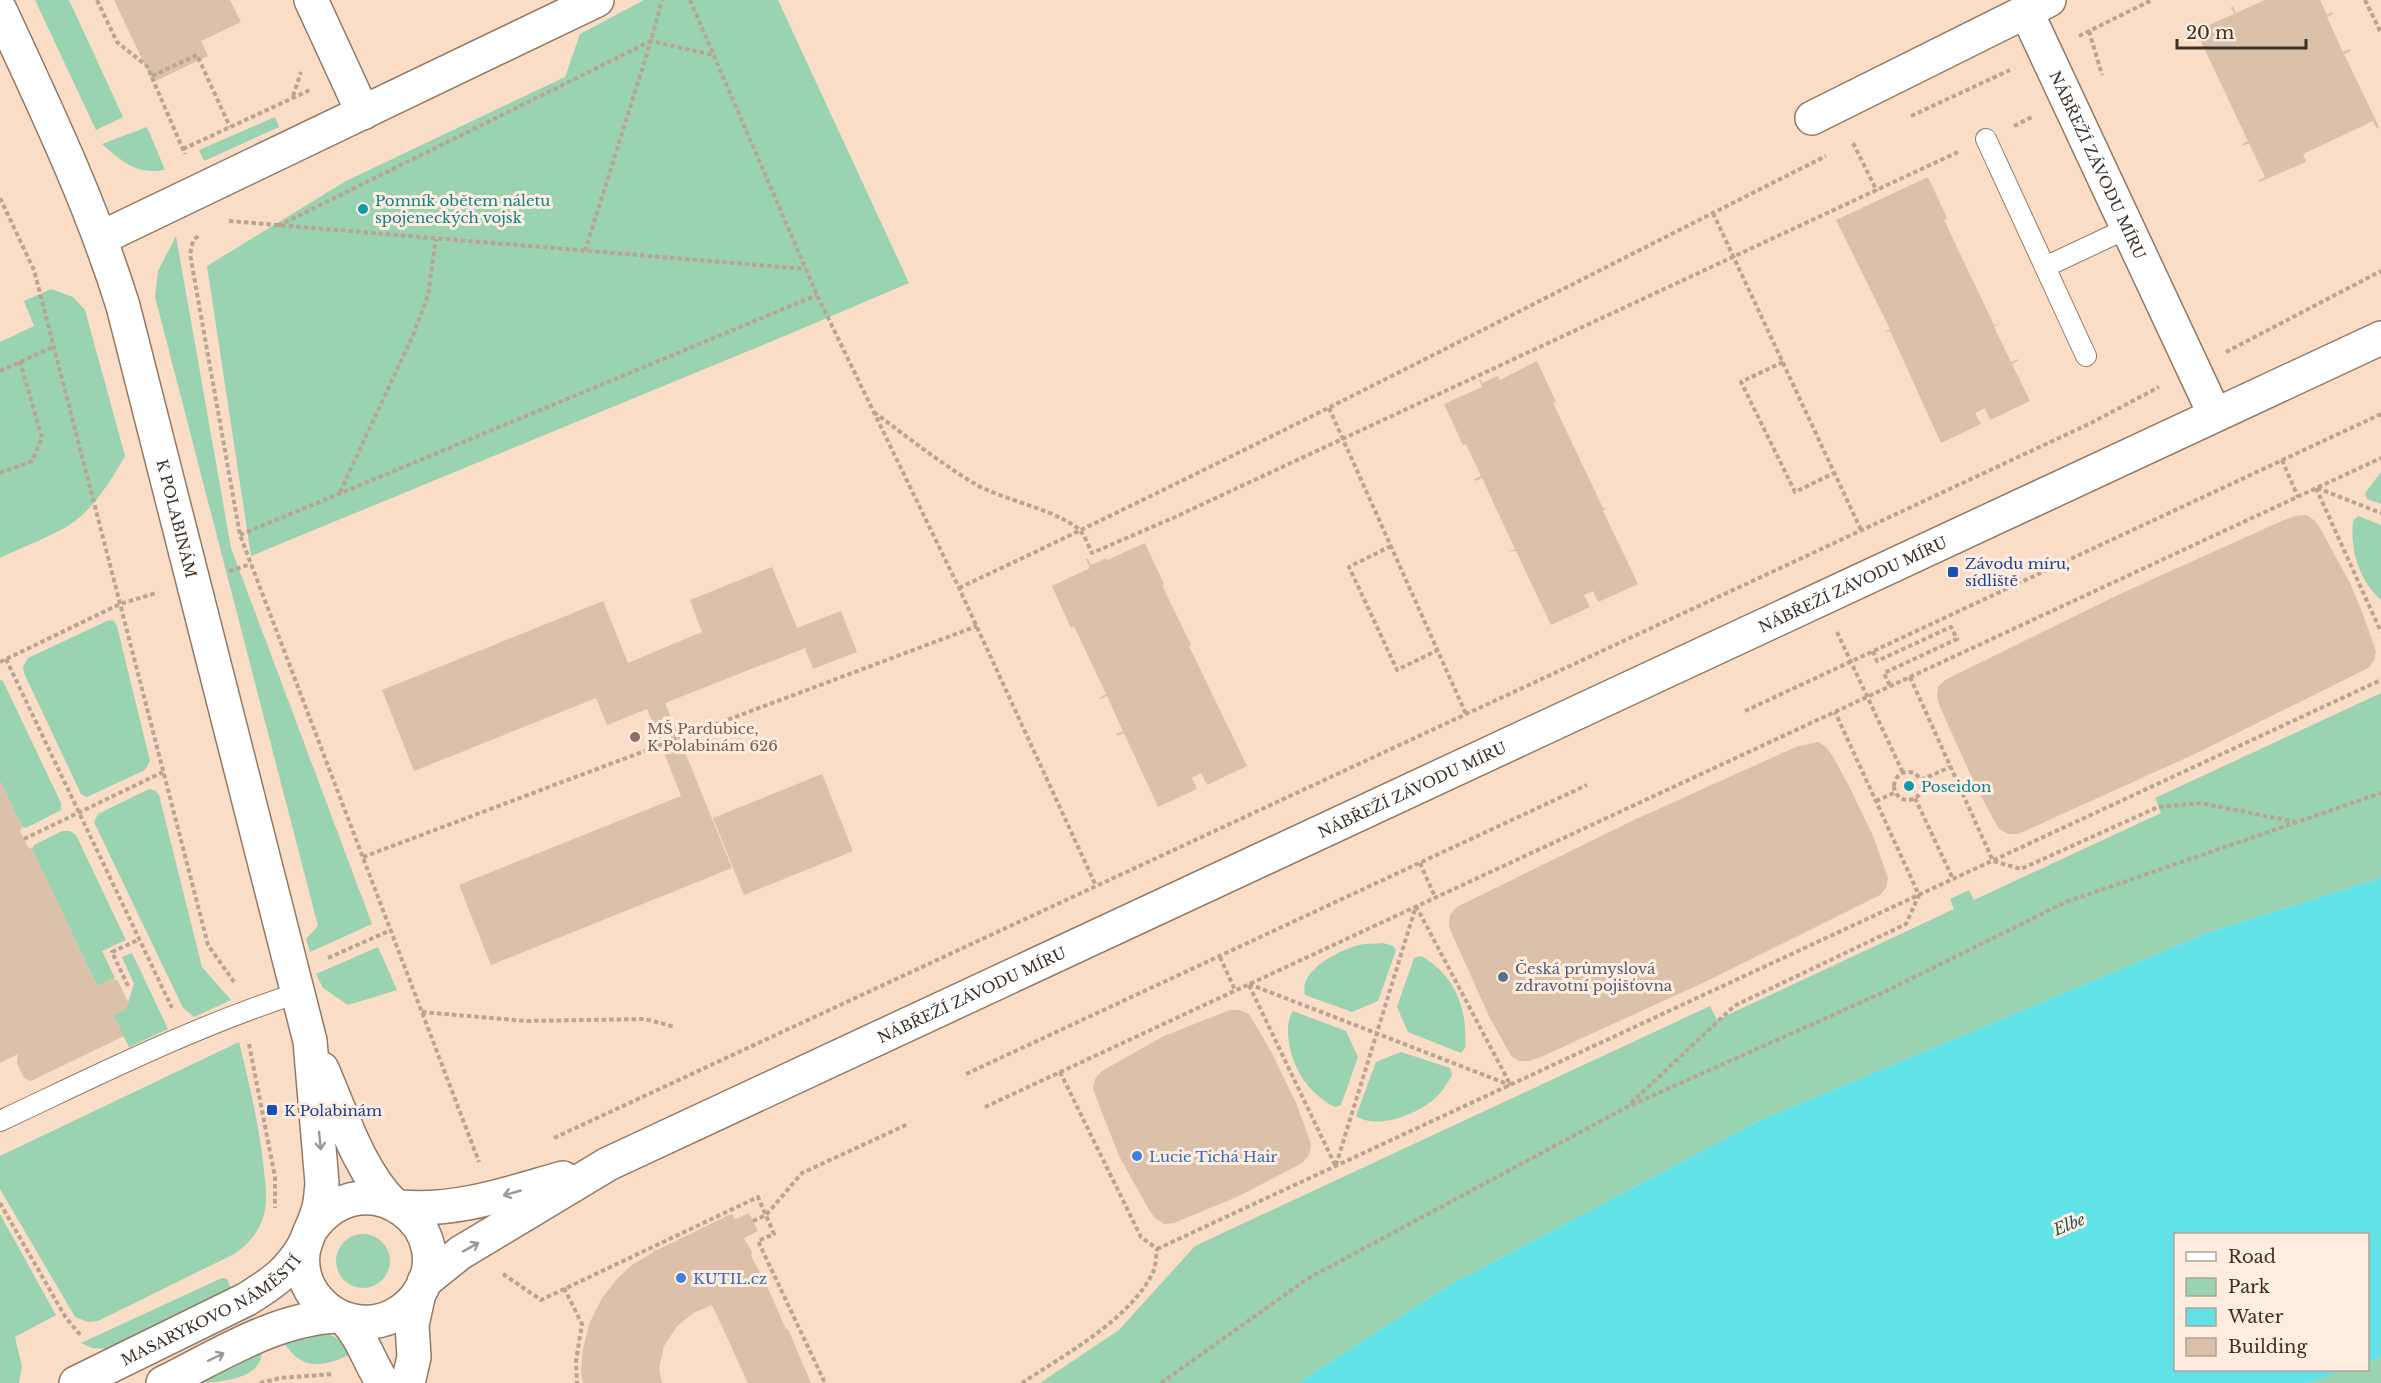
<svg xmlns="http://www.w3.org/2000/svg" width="2381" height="1383" font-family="'Libre Baskerville',serif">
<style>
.green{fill:#99d3b2}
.water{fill:#61e2e7}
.building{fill:#dbc0aa}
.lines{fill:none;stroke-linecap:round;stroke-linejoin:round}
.lane-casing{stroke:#927964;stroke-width:22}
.street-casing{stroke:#927964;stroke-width:36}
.path{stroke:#baa492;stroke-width:4;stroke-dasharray:4.5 3;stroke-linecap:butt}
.lane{stroke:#fff;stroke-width:20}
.street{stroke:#fff;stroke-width:33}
.oneway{stroke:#9d9894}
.culture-dot{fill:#0f9aa8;stroke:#feeddf;stroke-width:2}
.transit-dot{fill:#1a4fb4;stroke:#feeddf;stroke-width:2}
.education-dot{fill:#8d6e63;stroke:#feeddf;stroke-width:2}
.service-dot{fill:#5c6f8a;stroke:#feeddf;stroke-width:2}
.shop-dot{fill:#3f7fe0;stroke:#feeddf;stroke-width:2}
.labels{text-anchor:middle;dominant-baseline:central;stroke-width:6;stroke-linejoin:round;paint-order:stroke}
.street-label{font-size:15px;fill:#3b3128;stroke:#feeddf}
.culture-label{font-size:15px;fill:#0d838f;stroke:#feeddf;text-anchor:start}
.transit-label{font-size:15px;fill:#164399;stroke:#feeddf;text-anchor:start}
.education-label{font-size:15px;fill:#785e54;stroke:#feeddf;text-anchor:start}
.service-label{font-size:15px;fill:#4e5e75;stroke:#feeddf;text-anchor:start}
.shop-label{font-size:15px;fill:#366cbe;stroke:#feeddf;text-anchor:start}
.water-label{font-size:16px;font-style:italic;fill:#21585a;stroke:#feeddf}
</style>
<rect width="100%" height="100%" fill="#f9ddc6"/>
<!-- green -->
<path class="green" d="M35,0H69L123,117L96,130Z
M644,0H778L909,283L787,335L251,556L207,266L346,181L565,77L580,34Z
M275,117L279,127L204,161L199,150Z
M147,127L165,170C136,175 123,162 102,144Z
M176,236L231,548L372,924L310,952L306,939L318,926L155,297L158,271Z
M51,289L73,297L85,310L125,456C111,480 97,504 75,521C58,534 20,548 0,558V342L34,326L24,301Z
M2381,472V504L2367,499L2365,493Z
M2358,516L2381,525V600C2359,580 2350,550 2353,521Z
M109,620L114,621L117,626L150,761L145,770L87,797L81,794L24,673L23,667L28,658Z
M0,680L3,681L61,803V810L26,828L22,827L0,781Z
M2381,693V878L2210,932L1761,1120L1448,1286L1298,1383H1040L1119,1330L1195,1246L1710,1006L1717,1020L1954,909L1950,899L1969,890L1974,900L2161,813L2155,798Z
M149,789L156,791L159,795L202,967L231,1000L194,1017L183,1008L94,822L98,814Z
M62,831H70L76,835L126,940L102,951L115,978L97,986L32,849L34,845Z
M1383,943L1393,946L1396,950L1378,1001L1352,1012L1305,995C1298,970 1340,950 1359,945C1367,943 1375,944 1383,943Z
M378,947L397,990L348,1005L323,988L316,974Z
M132,953L168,1029L129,1047L113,1015L126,1009L134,984L122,957Z
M1421,956C1456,975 1468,1011 1465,1048L1461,1053L1408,1032L1397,1007L1414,958Z
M1293,1011L1346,1031L1358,1057L1341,1105L1335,1107C1307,1093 1290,1065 1288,1034C1288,1025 1288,1018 1293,1011Z
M239,1042C249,1082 258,1121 263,1161C264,1175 267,1189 266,1203C264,1226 251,1244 232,1255L98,1321L88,1322L75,1317L0,1189V1156Z
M1401,1052L1450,1068L1452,1075C1447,1084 1440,1095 1432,1101C1414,1115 1377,1130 1356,1116L1376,1062Z
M0,1214L56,1315L15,1337L22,1367L19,1383H0Z
M336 1261a27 27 0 1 1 54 0a27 27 0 1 1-54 0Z
M222,1278L227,1279L232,1291L111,1349L92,1348L81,1343Z
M321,1330C334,1335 343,1342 351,1354C318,1370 298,1369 280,1336Z
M261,1346C268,1383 210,1383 184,1383Z
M2381,1358V1383H2307L2346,1370H2368V1362Z"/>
<!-- water -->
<path class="water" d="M2381,878V1358L2368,1362V1234H2176V1370H2346L2307,1383H1298L1448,1286L1761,1120L2210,932Z"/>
<!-- building -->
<path class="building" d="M114,0H230L241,22L201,41L208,56L153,82Z
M2265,0H2320L2327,15L2332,12L2333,14L2327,17L2343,52L2349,49L2351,51L2344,54L2379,127L2377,129L2373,121L2303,154L2306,162L2259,182L2258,180L2265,177L2249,143L2242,146V144L2248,141L2196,31L2234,14L2231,7L2233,6L2236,13Z
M1928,177L1947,218L1944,220L1994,325L1999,323L1994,327L2011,362L2018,359V361L2012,364L2030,401L1990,420L1985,408L1975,413L1981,424L1941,443L1890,331L1884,332L1890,329L1836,220Z
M1537,361L1556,402L1553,403L1603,508L1607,507L1603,511L1638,584L1598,602L1593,591L1584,595L1590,607L1551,625L1516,551L1509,552L1515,549L1482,478L1475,481L1474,479L1481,476L1466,444L1463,445L1444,404L1482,387L1479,380L1481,379L1482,383L1498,376L1500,380Z
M2306,515L2314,520L2320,528L2350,583L2361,609L2376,651L2374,661L2368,668L2197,753L2029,829L2018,834H2008L1999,829L1977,789L1940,707L1937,697L1938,687L1945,680L2122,593L2284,520L2295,516Z
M1145,543L1164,584L1162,585L1191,645L1189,646L1247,766L1207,785L1201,773L1192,778L1197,789L1158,807L1124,733L1117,736L1116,734L1123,731L1107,696L1100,699L1099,698L1106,694L1074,626L1071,628L1052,586L1090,568L1086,559H1088L1091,565L1106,558L1107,560Z
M772,567L797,628L841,611L857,652L813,669L805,648L665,703L732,868L491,965L459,885L681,796L647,709L607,725L596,698L414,771L382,690L603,601L628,663L702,632L690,600Z
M1818,742L1826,747L1832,755L1849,786L1873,836L1888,878L1886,888L1880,895L1709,980L1541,1057L1529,1061H1519L1511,1056L1489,1016L1452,934L1449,925L1450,915L1457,907L1634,820L1796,747Z
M822,774L853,851L744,895L713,818Z
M0,781L22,827L20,831L28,847L32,849L97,986L112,978L118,981L128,1002L126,1009L113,1015L124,1036L31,1081L24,1078L17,1063L18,1054L0,1063Z
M1230,1010H1240L1249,1014L1272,1053L1296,1103L1308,1135L1311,1145L1309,1155L1302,1163L1239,1196L1174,1223L1164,1224L1155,1218L1149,1210L1119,1156L1096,1097L1093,1088L1095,1079L1102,1071L1164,1036Z
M749,1213L758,1231L744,1238L752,1252L751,1256L766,1284L786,1329H788L811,1383H748L712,1305L695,1312L677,1326L664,1346L659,1369L662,1383H583L581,1371L583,1349L590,1322L602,1298L616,1280L632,1265L654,1252L653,1250H657L729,1215L732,1214L735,1219Z"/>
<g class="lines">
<!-- lane casing -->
<g class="lane-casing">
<path id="lane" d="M1986,139L2086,356
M2045,267L2128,228
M0,1121C98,1075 195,1026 298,993"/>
</g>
<!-- street casing -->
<g class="street-casing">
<g id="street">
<path d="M311,0L363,113"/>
<path id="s1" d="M0,10C45,107 91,203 123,306L310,1041L322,1183C321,1193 321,1204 317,1214C313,1227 305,1239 303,1253C299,1289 327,1319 361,1322C383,1324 404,1313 417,1296C464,1231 367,1154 312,1228"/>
<path id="s2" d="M2026,11L2215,415"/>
<path d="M1812,118L2049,0"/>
<path d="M101,238L597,0"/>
<path d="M322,1069C341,1112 359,1171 393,1204"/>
<path d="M400,1207C457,1212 509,1193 563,1178"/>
<path id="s3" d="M424,1282L460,1253L608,1164L2381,338"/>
<path d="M345,1319C363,1338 369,1362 383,1383"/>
<path id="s4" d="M76,1383L247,1299C274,1282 289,1272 305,1244"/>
<path d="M163,1383C218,1356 276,1318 338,1316"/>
<path d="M408,1383L414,1357L412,1325L419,1293"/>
</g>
</g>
<!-- path -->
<path class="path" d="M97,0L117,42L147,66L185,154
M690,0L817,295L959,588L1096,886
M2365,0L2381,33
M2089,31L2102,75
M2079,36L2152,0
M152,76L197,55L230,127
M293,96L301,72
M1911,116L2010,70
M2014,126L2034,116
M1853,143L1877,191
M183,149L310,90
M0,198L34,270L208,945L234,982
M1713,213L1861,530
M229,221L806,269
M278,226L651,41L662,0
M198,236L193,241L190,254L240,535L479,1162
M585,251L651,41L713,55
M2226,352L2381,271
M1783,362L1741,382L1795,492L1834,473
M0,371L53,347
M1329,408L1466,714
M874,412C907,437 939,462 975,484C1000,499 1068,513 1082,533C1086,539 1089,547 1092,553L1175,517L1958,152
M2282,460L2298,497
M0,473L32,461L42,438L20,361
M2316,488L2381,632
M2317,488L2381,513
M340,492L414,333L428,295L436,239
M240,535L817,295
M1391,546L1349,567L1397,670L1438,650
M229,571L251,564
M959,588C1251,451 1537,301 1826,156
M1837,632L1903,773
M1873,651L1877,661L1951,627L1957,639L1884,673L1890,686
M6,659L172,1008
M0,662L120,604L156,593
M1910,677L1993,861L2021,869L2158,807L2201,803L2296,822
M1745,711L2381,414
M1894 786a14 14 0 1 1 28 0a14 14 0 1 1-28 0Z
M1921,780L1950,767
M1915,798L1953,879
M1876,801L1896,792
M24,839L163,772
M363,857L977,626
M1420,863L1435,897
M1416,906L1510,1084
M1220,957L1235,990
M328,958L391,930
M1249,984L1510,1085
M1249,985L1335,1165
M128,986L112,952L138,940
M422,1012L526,1021L645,1019L675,1027
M249,1044L275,1177V1208
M1060,1072L1141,1237L1157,1249
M966,1074L1587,785
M1631,1103L1734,1006L1906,924L1919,895L1835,712
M985,1107L2381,458
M554,1138L1802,558L2091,423L2159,387
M1336,1165L1416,906
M0,1203L66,1318L82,1337
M753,1221L766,1215L802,1173L908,1124
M1157,1249L2381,680
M503,1274L541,1300L758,1197L774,1234L758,1241L825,1383
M564,1288L582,1324L576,1361L577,1383
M260,1383L280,1378L334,1374
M1022,1383C1064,1355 1131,1319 1153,1272C1156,1266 1156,1256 1157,1249
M1161,1383L1307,1279L1627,1107L1882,993L2066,902L2381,793"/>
<!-- lane -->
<use href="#lane" class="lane"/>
<!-- street -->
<use href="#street" class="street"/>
</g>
<!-- one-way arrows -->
<defs><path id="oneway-shaft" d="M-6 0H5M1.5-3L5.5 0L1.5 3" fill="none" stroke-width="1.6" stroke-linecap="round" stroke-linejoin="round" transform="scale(1.5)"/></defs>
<g class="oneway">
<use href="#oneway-shaft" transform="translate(320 1141) rotate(84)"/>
<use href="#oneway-shaft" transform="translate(512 1193) rotate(164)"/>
<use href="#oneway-shaft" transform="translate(471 1247) rotate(-29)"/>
<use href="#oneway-shaft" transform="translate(216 1357) rotate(-26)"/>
</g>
<!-- markers -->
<g class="culture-dot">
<circle cx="363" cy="209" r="6"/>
<circle cx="1909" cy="786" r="6"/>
</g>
<g class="transit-dot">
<rect x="1947" y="566" width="12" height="12" rx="3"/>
<rect x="266" y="1104" width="12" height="12" rx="3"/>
</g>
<circle class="education-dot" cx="635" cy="737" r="6"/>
<circle class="service-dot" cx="1503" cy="977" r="6"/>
<g class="shop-dot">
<circle cx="1137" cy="1156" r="6"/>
<circle cx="681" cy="1278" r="6"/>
</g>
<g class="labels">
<!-- street labels -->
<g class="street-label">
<text stroke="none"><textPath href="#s2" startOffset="170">NÁBŘEŽÍ ZÁVODU MÍRU</textPath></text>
<text stroke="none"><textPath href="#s1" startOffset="540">K POLABINÁM</textPath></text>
<text stroke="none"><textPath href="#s3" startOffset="1592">NÁBŘEŽÍ ZÁVODU MÍRU</textPath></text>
<text stroke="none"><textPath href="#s3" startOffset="1106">NÁBŘEŽÍ ZÁVODU MÍRU</textPath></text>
<text stroke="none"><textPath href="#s3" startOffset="620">NÁBŘEŽÍ ZÁVODU MÍRU</textPath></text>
<text stroke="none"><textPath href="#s4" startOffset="154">MASARYKOVO NÁMĚSTÍ</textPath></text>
</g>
<!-- culture labels -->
<g class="culture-label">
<text x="375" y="200">Pomník obětem náletu<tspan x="375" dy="17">spojeneckých vojsk</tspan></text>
<text x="1921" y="786">Poseidon</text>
</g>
<!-- transit labels -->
<g class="transit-label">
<text x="1965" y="563">Závodu míru,<tspan x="1965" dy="17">sídliště</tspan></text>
<text x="284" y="1110">K Polabinám</text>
</g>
<!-- education labels -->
<g class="education-label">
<text x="647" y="728">MŠ Pardubice,<tspan x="647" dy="17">K Polabinám 626</tspan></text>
</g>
<!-- service labels -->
<g class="service-label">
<text x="1515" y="968">Česká průmyslová<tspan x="1515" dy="17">zdravotní pojišťovna</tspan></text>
</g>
<!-- shop labels -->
<g class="shop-label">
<text x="1149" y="1156">Lucie Tichá Hair</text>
<text x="693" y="1278">KUTIL.cz</text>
</g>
<!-- water labels -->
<g class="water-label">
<text transform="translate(2069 1224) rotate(-22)">Elbe</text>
</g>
</g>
<!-- legend -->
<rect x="2174" y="1233" width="195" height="138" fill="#feeddf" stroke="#b0a296" stroke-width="1.5"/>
<rect x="2186" y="1252" width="30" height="9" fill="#ffffff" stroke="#b0a296" stroke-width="1.5"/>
<text x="2228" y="1263" font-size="18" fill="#3b3128">Road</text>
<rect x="2186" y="1278" width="30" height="18" fill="#99d3b2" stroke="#b0a296" stroke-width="1.5"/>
<text x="2228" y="1293" font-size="18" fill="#3b3128">Park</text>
<rect x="2186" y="1308" width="30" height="18" fill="#61e2e7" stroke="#b0a296" stroke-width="1.5"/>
<text x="2228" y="1323" font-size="18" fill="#3b3128">Water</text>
<rect x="2186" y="1338" width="30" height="18" fill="#dbc0aa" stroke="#b0a296" stroke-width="1.5"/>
<text x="2228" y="1353" font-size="18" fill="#3b3128">Building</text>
<!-- scale -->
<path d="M2177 39v9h129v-9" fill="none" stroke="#3b3128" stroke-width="3"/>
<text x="2186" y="39" font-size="18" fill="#3b3128" stroke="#feeddf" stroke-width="4.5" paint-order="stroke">20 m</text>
</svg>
